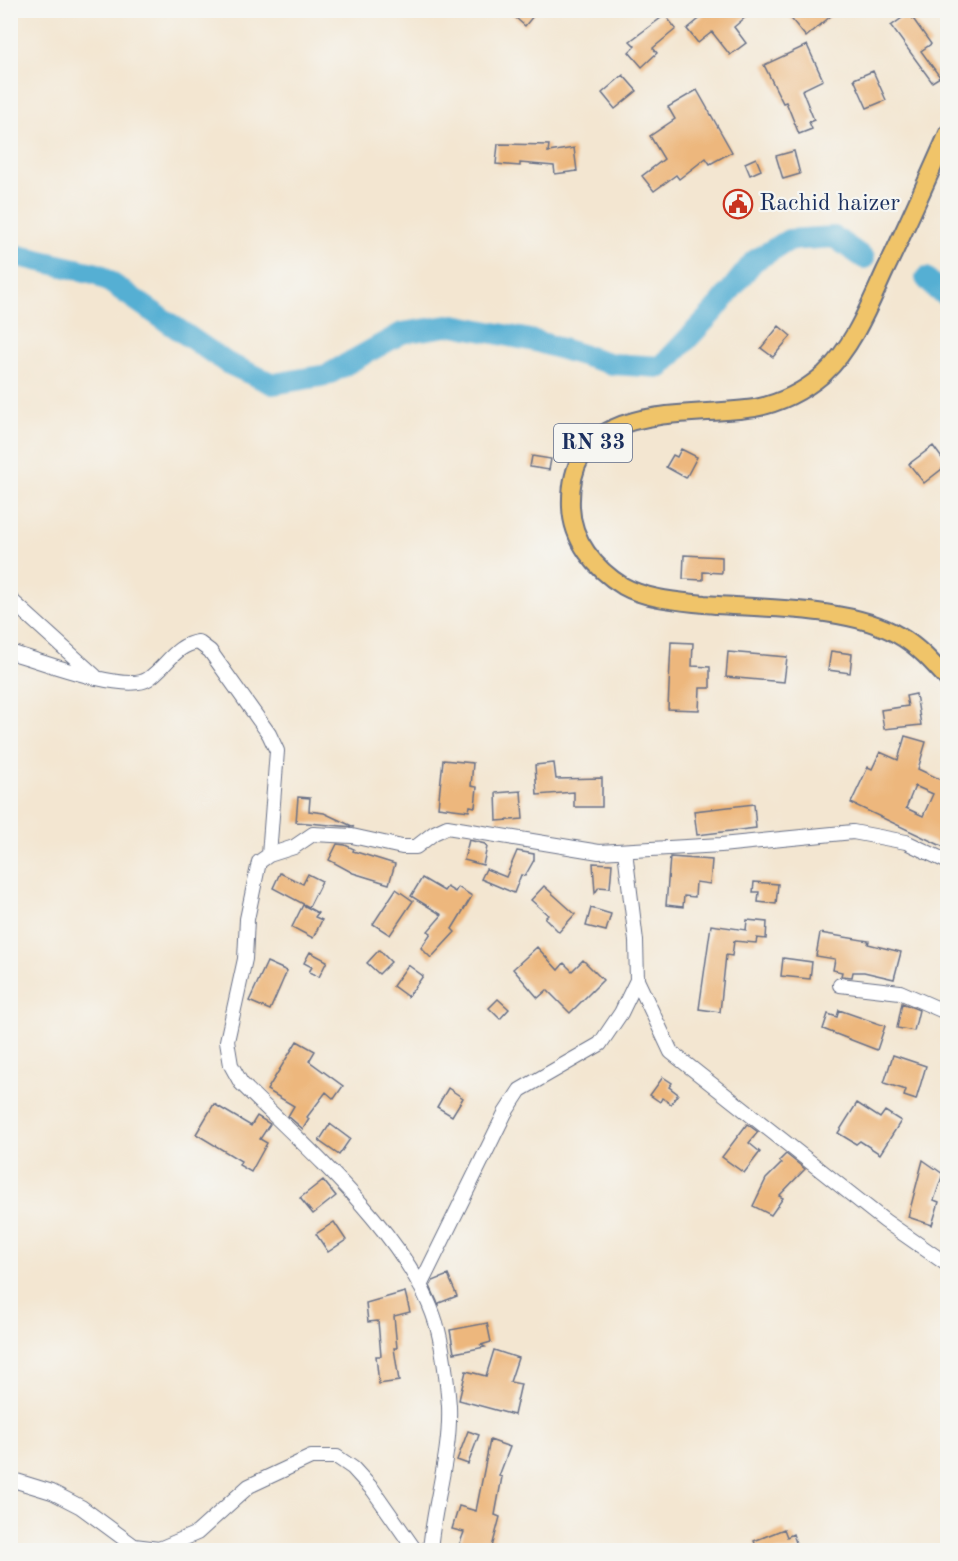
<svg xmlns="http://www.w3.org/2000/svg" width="958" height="1561" font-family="'Old Standard TT',serif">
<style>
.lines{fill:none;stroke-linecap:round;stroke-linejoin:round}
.river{stroke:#55afd3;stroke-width:22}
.building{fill:#edb77d;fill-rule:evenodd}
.minor-casing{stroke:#676f86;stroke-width:16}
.major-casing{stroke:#676f86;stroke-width:20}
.minor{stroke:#fff;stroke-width:14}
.major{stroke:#f0c469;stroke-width:16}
.labels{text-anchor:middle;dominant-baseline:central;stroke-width:4.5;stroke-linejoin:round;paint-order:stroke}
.shield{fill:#f6f6f2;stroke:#5d6b8a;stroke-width:1.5}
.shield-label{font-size:22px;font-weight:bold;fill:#1b2f5e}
.poi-label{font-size:24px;fill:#1b2f5e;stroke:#f6f6f2;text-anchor:start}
</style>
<rect width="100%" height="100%" fill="#f6f6f2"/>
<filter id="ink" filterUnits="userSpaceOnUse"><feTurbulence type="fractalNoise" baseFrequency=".0167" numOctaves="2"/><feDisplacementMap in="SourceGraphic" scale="12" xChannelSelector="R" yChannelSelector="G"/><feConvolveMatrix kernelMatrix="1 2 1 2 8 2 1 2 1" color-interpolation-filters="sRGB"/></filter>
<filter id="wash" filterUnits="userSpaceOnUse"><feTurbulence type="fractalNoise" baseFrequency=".008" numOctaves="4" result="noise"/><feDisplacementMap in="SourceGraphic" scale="24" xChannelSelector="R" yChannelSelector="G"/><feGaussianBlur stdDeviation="1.35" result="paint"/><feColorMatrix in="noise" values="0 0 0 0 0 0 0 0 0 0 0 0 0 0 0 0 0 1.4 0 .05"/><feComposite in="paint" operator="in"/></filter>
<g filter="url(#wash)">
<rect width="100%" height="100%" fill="#f3e6d1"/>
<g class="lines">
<!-- river -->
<path class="river" d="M10,254L98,274L227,363L273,384L327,375L402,333L454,325L535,341L612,364L661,367L714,311L754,261L789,240L834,237L864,258
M926,278L937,290L948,296"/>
</g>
<g id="blocks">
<!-- building -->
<path class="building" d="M507,10H538L525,26Z
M701,10H754L734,27L746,43L730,55L712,32L698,43L687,29L704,15Z
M784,10H838L806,37Z
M909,13L931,44L921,51L940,77L932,82L891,26Z
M665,15L676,29L653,48L657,53L642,67L629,52L635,46L630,41Z
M807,45L823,80L802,90L814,120L809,122L812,129L799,134L786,102L783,103L764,65Z
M873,71L886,100L867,108L854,79Z
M623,75L637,91L615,109L602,93Z
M697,90L732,152L710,164L706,158L679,179L676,175L654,191L642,176L664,159L650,136L675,119L668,107Z
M498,144L549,145L548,152L574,148L577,171L555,174L554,166L520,163V166L496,164Z
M794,151L800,174L783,179L776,156Z
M756,158L761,170L750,175L745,163Z
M779,326L791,336L773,357L761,348Z
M933,446L947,465L924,483L909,464Z
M681,449L697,457L686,478L666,467L673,455L677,457Z
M532,456L551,459L549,470L530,467Z
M684,555L722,557V573L703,572V580L683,579Z
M671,642L693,643L692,666L710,667V688H700L699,710L668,709Z
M831,651L852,654L850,673L828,670Z
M728,652L787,657L784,682L726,677Z
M916,694L921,725L884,729L881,710L908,706L906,696Z
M905,736L926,742L918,769L948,783V849L851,803L868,767L872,769L880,752L898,760ZM915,786L933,794L923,816L906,808Z
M443,760L473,763L471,786L477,787L475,807L470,806L469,811L438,807Z
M554,763L556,779L602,778V807H574V792L537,795L535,765Z
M521,791L523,819L497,821L496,793Z
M298,797L310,798L309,811L324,813L354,827L296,822Z
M754,804L756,828L697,835L694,811Z
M469,840L485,844L487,847L483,865L464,860Z
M337,844L345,845L354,849L353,851L395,864L389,884L353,873L329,860Z
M517,851L534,854V860L525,876L521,875L514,893L481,879L486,869L506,877Z
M670,857L712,860L710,884L696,882L695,897L684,896L683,907L666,905Z
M593,863L612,864L610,888L599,887L595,893Z
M280,873L303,884L308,874L322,881L309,907L273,888Z
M422,878L444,891L447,887L455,892L458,887L472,896L452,929L455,932L431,958L421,948L431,933L428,931L442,915L411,896Z
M754,882L778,884L776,904L758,902L759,892H753Z
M544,886L575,914L559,932L545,918L548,915L531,900Z
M396,889L413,901L390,935L373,924Z
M303,905L318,913L315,917L322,920L313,938L292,927Z
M591,908L611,914L606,931L586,926Z
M747,920L767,922L766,939L757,938L756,943L734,941L732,956L726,955L720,1012L699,1009L711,925L746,930Z
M820,933L869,941L868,944L901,952L894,979L864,972H853L852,977L841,976L842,972L833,970L835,959L816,956Z
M537,947L558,970L564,963L572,971L583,960L603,980L570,1013L547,990L538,998L513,969Z
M379,950L391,962L379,974L367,963Z
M310,952L327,961L319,977L309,972L312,967L304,963Z
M783,958L812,962L810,979L781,976Z
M267,962L287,971L270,1010L249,1001Z
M408,965L423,976L408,997L393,986Z
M498,999L509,1009L500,1019L489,1008Z
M902,1003L919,1010L914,1031L897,1028Z
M839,1010L885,1026L877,1050L823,1029L828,1014L837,1017Z
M297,1041L315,1051L309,1061L343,1086L334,1099L326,1092L307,1117L309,1119L303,1129L288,1116L294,1106L267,1090Z
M893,1055L926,1066L916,1100L904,1096L906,1090L884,1083Z
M663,1077L672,1083L669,1087L678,1094L671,1104L662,1098L660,1102L650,1095Z
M448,1088L463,1098L452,1116L437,1107Z
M857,1103L880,1118L885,1111L901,1121L880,1154L860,1141L856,1144L838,1133Z
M214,1104L251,1126L257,1116L270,1124L260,1139L267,1143L251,1172L239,1165L241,1161L196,1134Z
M330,1124L350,1139L339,1155L319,1141Z
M747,1124L758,1132L749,1143L760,1152L744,1173L722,1157Z
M786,1154L805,1169L779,1196L783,1198L771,1215L753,1206L766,1179L782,1163L779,1161Z
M923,1160L943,1174L934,1200L939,1202L932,1225L908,1217Z
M323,1180L336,1196L313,1214L300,1198Z
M334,1222L346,1240L328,1252L316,1234Z
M448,1275L457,1296L439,1303V1306L430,1286L433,1281Z
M405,1292L410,1312L394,1316L397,1348H394L399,1381L379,1384L376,1356H381L378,1321L368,1322L366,1303Z
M487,1323L491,1342L481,1345L485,1347L454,1353L450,1330Z
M494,1350L518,1358L510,1382L521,1384L514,1415L459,1400L466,1371L486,1376Z
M468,1431L479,1435L468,1464L457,1460Z
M490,1440L510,1447L499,1476L502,1477L495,1515L500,1517L491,1551H457L464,1532L452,1529L459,1506L476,1511Z
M784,1529L787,1537L793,1534L799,1551H758L754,1541Z"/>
</g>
</g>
<g filter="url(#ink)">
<use href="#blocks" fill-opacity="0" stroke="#676f86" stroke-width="1.5"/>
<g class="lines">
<!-- minor casing -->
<g class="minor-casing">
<path id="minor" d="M10,599L95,676
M10,652C37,660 126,694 148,679C167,666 175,645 198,642L210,651L269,734L277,751L269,855L259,862L247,919L245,959L227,1041L231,1065L241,1083C305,1147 415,1240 438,1330C444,1354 447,1381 449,1406C451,1455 434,1502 430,1550
M269,855L294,847L313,834L352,836L402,847H416L434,833L447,827L599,852L721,845L853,832L906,842L948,862
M637,980L671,1052L885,1221L948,1265
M840,985L900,992L948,1013
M420,1286L505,1113L520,1090L600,1044L621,1013L637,980L636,941L625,851
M10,1479L52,1492L81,1507L134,1546L159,1549L197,1533L249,1486L311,1457H337L353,1468L373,1490L415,1550"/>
</g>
<!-- major casing -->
<g class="major-casing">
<path id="major" d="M948,133C927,180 907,226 885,271C869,306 853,347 824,374C804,391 781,403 755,408C683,419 567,398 571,507C572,540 595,569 623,586C646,599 678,601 704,604C760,609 850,606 898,635C918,646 933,663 948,680"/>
</g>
<!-- minor -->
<use href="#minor" class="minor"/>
<!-- major -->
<use href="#major" class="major"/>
</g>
</g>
<!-- icons -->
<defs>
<g id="civic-ring" transform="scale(1.5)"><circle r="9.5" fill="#f6f6f2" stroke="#c8321e" stroke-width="1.5"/><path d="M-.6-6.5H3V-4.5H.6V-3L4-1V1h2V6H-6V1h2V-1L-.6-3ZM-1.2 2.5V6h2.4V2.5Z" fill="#c8321e"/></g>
</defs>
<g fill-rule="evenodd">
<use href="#civic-ring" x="738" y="204"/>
</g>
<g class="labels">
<!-- shield labels -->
<rect class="shield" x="554" y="424" width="78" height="38" rx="4.5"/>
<g class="shield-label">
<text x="593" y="443">RN 33</text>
</g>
<!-- poi labels -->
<g class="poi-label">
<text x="759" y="204">Rachid haizer</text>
</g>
</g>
<!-- margin -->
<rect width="958" height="1561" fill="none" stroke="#f6f6f2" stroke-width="36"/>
</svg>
